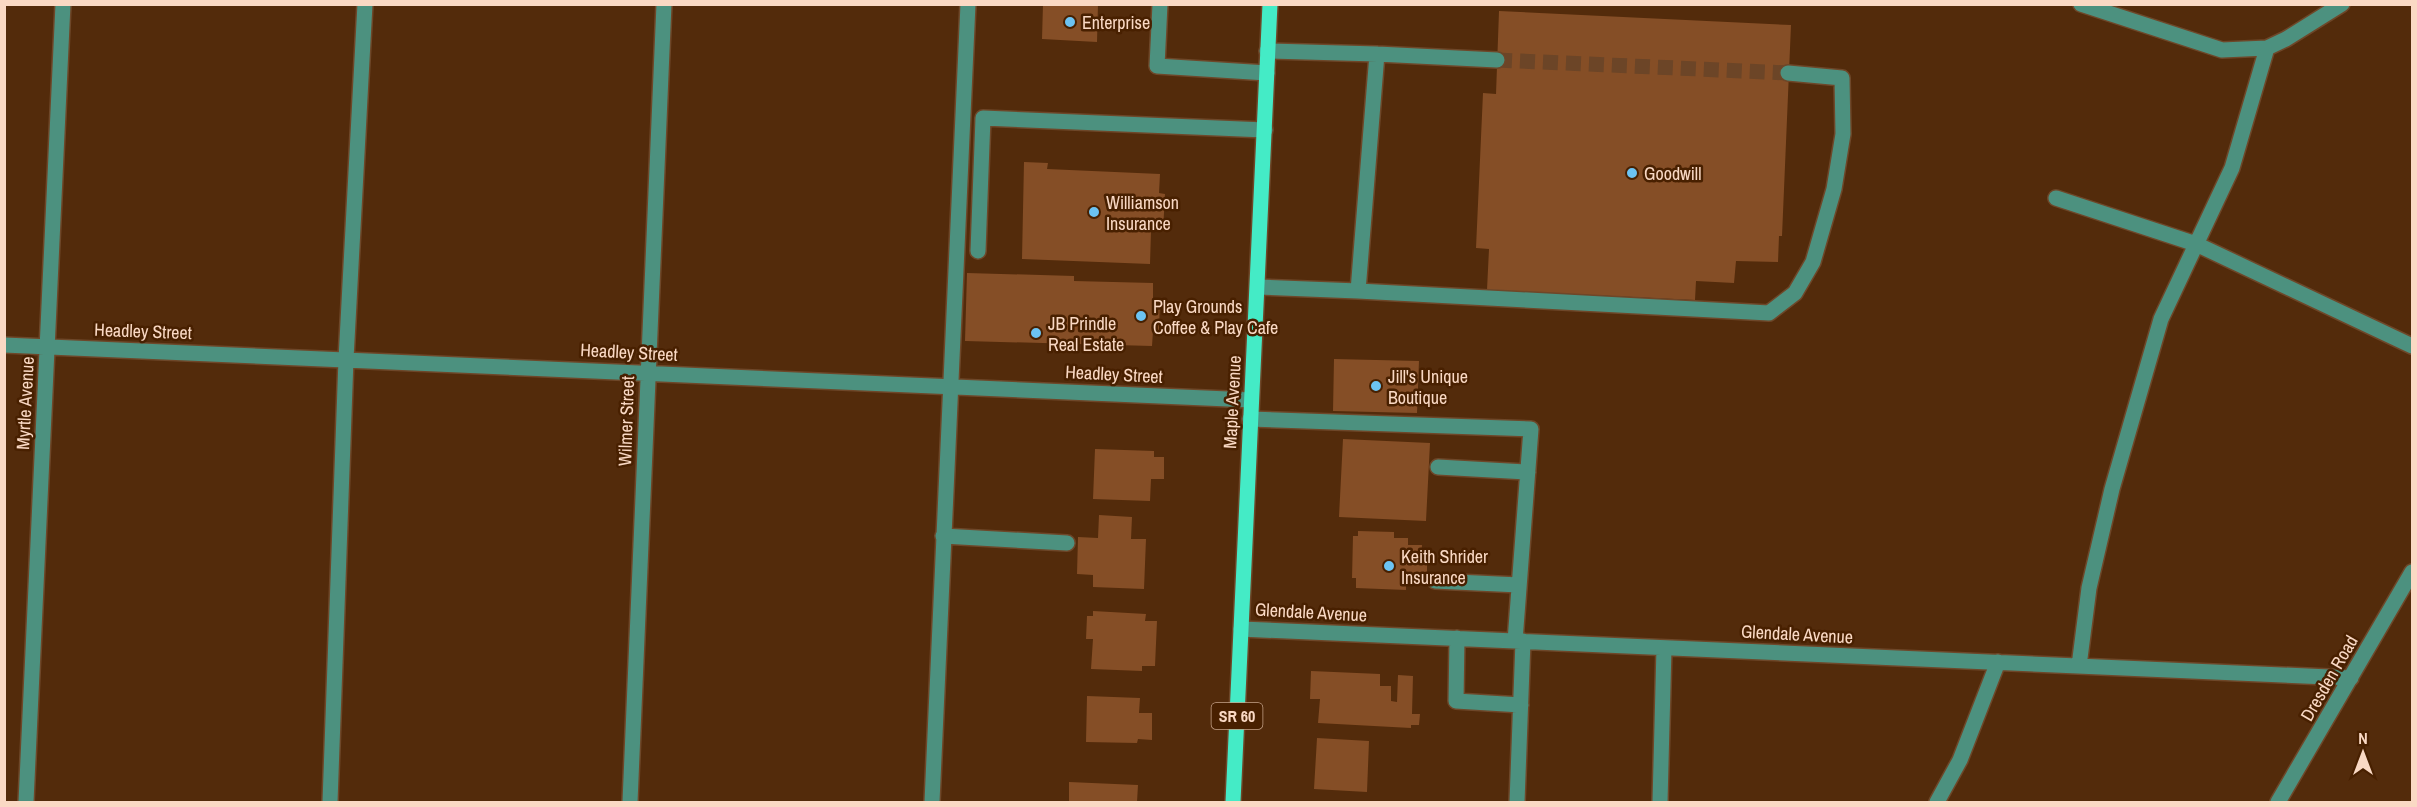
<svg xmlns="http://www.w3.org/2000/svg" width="2417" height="807" font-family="'Archivo Narrow',sans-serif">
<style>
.building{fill:#854e26}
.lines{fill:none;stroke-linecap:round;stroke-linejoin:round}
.minor-tunnel{stroke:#6c4527;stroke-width:15;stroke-dasharray:15 8;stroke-linecap:butt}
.minor-casing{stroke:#6e4729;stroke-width:18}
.major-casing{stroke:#6e4729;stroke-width:18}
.minor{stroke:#4c917f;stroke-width:15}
.major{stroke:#44ebc6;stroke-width:15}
.poi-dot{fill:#6cc3f2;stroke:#482000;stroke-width:2}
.labels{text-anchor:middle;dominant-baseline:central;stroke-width:5;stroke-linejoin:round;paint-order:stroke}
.shield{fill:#482000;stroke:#c5a289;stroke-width:1.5}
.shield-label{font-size:16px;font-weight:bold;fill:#fad9c4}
.poi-label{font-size:18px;fill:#fad9c4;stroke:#482000;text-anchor:start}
.street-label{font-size:18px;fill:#fad9c4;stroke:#482000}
</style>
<rect width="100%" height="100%" fill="#532b0b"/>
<!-- building -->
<path class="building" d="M1043,4H1098L1097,42L1042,39Z
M1499,11L1791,25L1782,236H1779L1778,262L1736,261L1734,283L1696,281L1695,300L1487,290L1489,249L1476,248L1483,93L1496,94Z
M1024,162L1048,163L1047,169L1160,174L1159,193L1165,194L1163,231H1151L1150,264L1022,259Z
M967,273L1074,276V281L1153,283V298H1160L1159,331H1153L1152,346L965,341Z
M1334,359L1419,361L1417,413L1333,411Z
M1343,439L1430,443L1426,521L1339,517Z
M1095,449L1154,451V457H1164V479H1151L1150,501L1093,499Z
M1099,515L1132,517L1131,539H1146L1144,589L1093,587V575L1077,574L1078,537L1098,538Z
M1358,531L1394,532V538H1408V545H1422L1421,560H1427V572H1421V585L1406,584V590L1356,588V578H1352L1353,536H1358Z
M1093,611L1146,614L1145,621H1157L1155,666H1142V671L1091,669L1093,639H1086L1087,616H1093Z
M1311,671L1380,674V686H1391V701L1397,702L1398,675L1413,676L1412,714H1420L1419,725H1411V728L1318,723L1320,699H1310Z
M1087,696L1140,698L1139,713H1152V740L1138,739L1137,743L1086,742Z
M1317,738L1369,741L1367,792L1314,789Z
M1069,782L1138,785L1137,802H1069Z"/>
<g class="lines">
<!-- minor-tunnel -->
<path class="minor-tunnel" d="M1497,60L1788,73"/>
<!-- minor casing -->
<g class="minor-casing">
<path id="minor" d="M1160,4L1157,66L1267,73
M2081,4L2222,50L2267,48L2286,39L2342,4
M1377,54L1497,60
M2056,198L2196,244L2412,346
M978,251L983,118L1265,130
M1258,287L1358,291L1377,54L1267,51
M1358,291L1769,313L1795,293L1813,262L1834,189L1843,134L1842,78L1788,73
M4,345L1251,400
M1250,419L1531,429L1515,641
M1438,467L1528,472
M943,536L1067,543
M1435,581L1519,585
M1241,629L2351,678
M1457,638L1456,701L1521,705
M2079,666L2089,588L2112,489L2161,319L2232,168L2267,48
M26,802L63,4
M330,802L346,359L365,4
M630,802L664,4
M932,802L968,4
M1517,802L1523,641
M1660,802L1664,648
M1937,802L1960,760L1998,662
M2278,802L2412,572"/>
</g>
<!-- major casing -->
<g class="major-casing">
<path id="major" d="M1233,802L1270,4"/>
</g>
<!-- minor -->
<use href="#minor" class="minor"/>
<!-- major -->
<use href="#major" class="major"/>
</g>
<!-- markers -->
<g class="poi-dot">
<circle cx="1070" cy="22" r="6"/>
<circle cx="1632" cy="173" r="6"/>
<circle cx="1094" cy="212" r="6"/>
<circle cx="1141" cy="316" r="6"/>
<circle cx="1036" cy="333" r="6"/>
<circle cx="1376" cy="386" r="6"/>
<circle cx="1389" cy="566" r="6"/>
</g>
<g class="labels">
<!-- shield labels -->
<rect class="shield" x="1211.5" y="703" width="51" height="26" rx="4.5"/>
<g class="shield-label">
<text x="1237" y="716">SR 60</text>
</g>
<!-- poi labels -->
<g class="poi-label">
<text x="1082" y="22">Enterprise</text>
<text x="1644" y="173">Goodwill</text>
<text x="1106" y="202">Williamson<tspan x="1106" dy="21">Insurance</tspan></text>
<text x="1153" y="306">Play Grounds<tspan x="1153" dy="21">Coffee &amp; Play Cafe</tspan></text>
<text x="1048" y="323">JB Prindle<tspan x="1048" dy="21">Real Estate</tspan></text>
<text x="1388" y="376">Jill's Unique<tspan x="1388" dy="21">Boutique</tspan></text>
<text x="1401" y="556">Keith Shrider<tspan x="1401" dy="21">Insurance</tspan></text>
</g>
<!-- street labels -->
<g class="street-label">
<text transform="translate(143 331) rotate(2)">Headley Street</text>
<text transform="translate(629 352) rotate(3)">Headley Street</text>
<text transform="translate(1114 374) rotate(3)">Headley Street</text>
<text transform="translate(1232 402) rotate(-87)">Maple Avenue</text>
<text transform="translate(25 403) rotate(-87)">Myrtle Avenue</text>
<text transform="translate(626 421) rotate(-88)">Wilmer Street</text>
<text transform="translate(1311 612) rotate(3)">Glendale Avenue</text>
<text transform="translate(1797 634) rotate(3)">Glendale Avenue</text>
<text transform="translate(2329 678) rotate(-60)">Dresden Road</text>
</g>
</g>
<!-- border -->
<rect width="2417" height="807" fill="none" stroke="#fad9c4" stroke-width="12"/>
<!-- north arrow -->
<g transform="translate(2363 753)" stroke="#482000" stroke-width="4.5" paint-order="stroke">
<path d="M0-4.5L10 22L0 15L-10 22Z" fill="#fad9c4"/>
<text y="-9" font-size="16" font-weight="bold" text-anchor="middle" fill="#fad9c4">N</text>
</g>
</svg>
